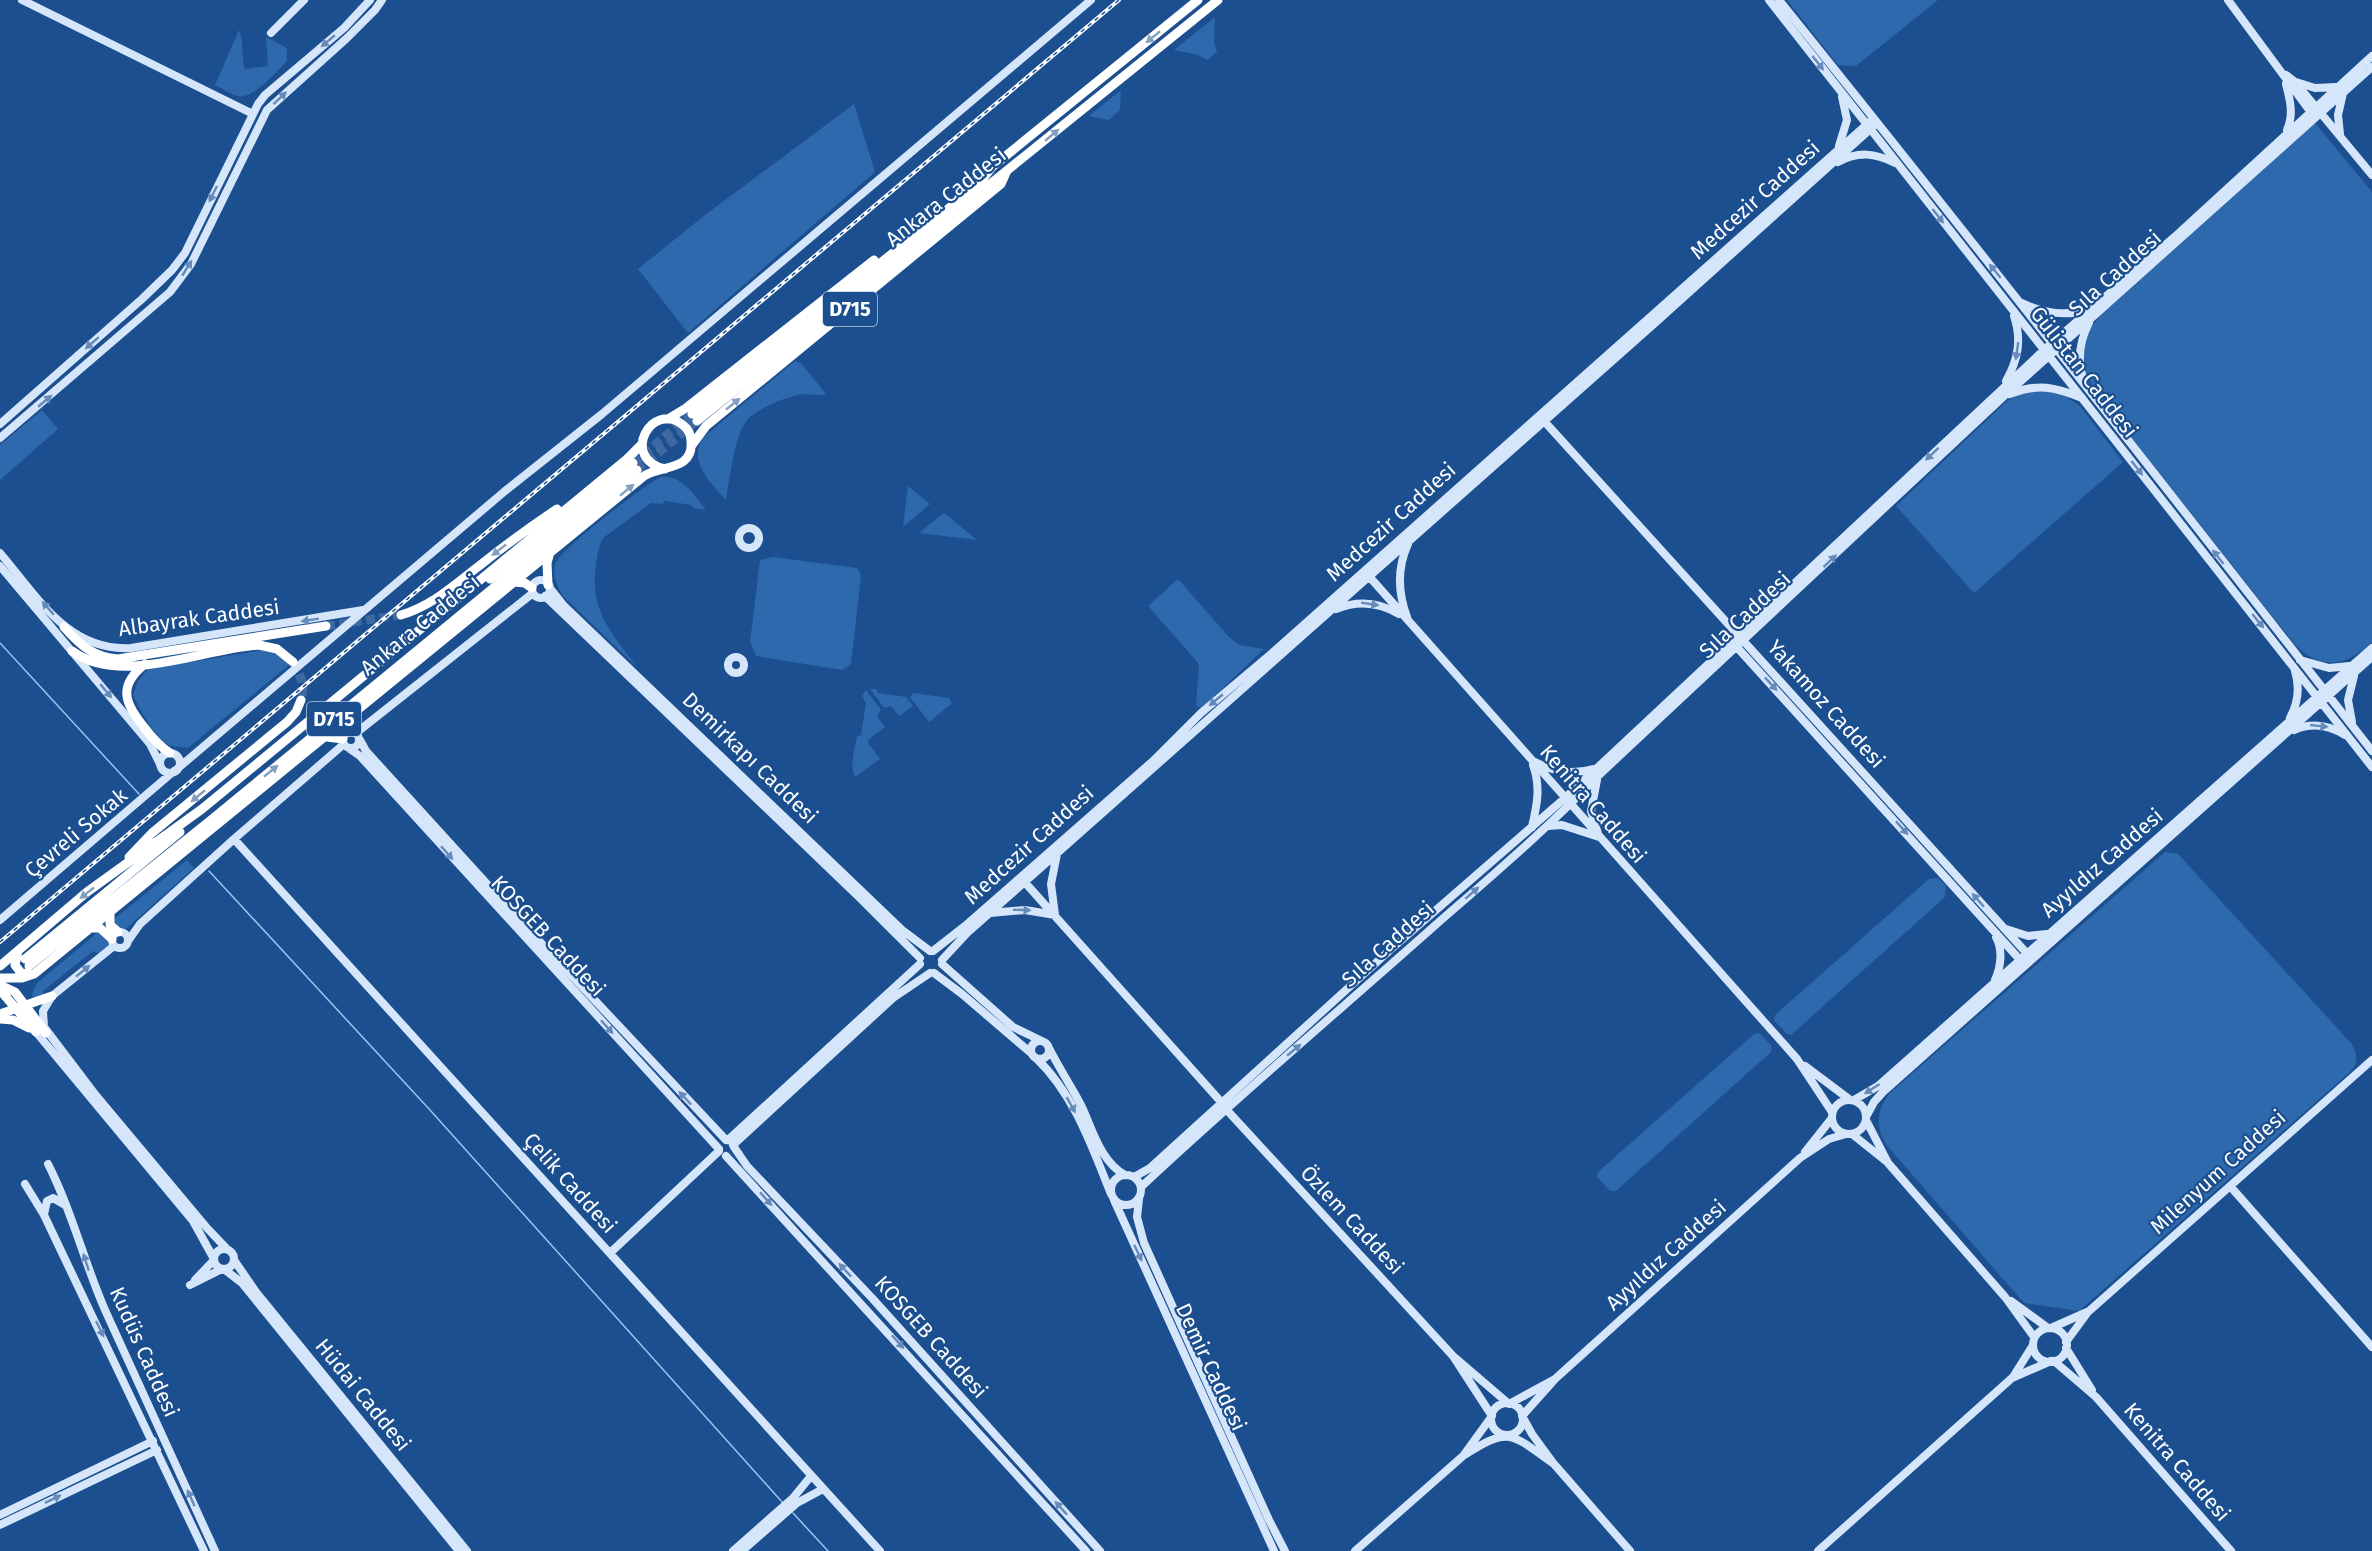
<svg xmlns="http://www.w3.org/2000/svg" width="2372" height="1551" font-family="'Fira Sans',sans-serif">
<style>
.green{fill:#2e69ad}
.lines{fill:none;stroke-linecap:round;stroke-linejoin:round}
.stream{stroke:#9cc4f0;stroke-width:1.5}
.highway-tunnel{stroke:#3d69a0;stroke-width:9;stroke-dasharray:9 4.5;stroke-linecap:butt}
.secondary{stroke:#d6e6fa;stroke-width:8}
.highway{stroke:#fff;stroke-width:9}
.rail-casing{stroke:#fff;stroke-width:4}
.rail{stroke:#1b4f8f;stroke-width:1.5;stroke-dasharray:4.5;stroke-linecap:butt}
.oneway{fill:#829ec1}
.oneway2{fill:#668bba}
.labels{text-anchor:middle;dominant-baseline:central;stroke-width:4.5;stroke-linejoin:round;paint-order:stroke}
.shield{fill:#1b4f8f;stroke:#bbcadd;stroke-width:1.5}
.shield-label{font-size:20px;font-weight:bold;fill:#fff}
.street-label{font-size:21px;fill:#fff;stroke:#1b4f8f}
</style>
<rect width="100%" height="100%" fill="#1b4f8f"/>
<!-- green -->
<path class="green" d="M1787,0H1938L1856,66L1838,65Z
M1215,17L1214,42L1217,52L1207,60L1198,55L1174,50Z
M239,30C244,42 241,56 245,69L268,66L266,37L287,48V61C276,72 253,100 237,96C230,94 222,88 215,85Z
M1121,90L1120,110L1109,120L1089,116Z
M854,104L875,172L688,333L638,269L705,215Z
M2315,123L2372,192V642C2346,666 2323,671 2296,646L2094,390C2080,365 2080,337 2101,315Z
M795,361L801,363L826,394C816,397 804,392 794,396C779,400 754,410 745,423C735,437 729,481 726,500C710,482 685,458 706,435Z
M2044,390L2062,394L2080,406L2123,462L1974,593L1896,506L2007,401L2021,394Z
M42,410L58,429L0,480V445Z
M660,477C682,474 694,495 706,510L693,508L692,505L664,501L663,504L651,503L603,538C598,547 597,557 596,566C589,611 613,635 638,668L563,596C558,588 552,575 555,565C559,549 643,487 660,477Z
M908,486L930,504L903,527Z
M944,513L977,540L919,533Z
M773,557L857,568L861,575L851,664L842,670L756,656L750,642L760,560Z
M1178,579L1229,637L1239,645L1264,649L1202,708L1196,706L1199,664L1148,606Z
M263,650L276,654L289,665L188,748C182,747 175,747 169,745C156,740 139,708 133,695L138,681L148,669Z
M870,689H876L878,693L906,697L913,706L899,716L891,706L884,708Z
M866,690L881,710L877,716L885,727L868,740L869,744L880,759L855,777C849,767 855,748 857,736L861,735L866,703L862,696Z
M913,693L949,698L952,703L929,722L910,697Z
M2165,852L2178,854L2351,1043C2358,1054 2359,1063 2350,1072L2079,1311L2024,1303L1889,1148C1875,1130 1875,1110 1891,1092Z
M187,860L194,868L128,927C121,931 117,927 113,920Z
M1938,878L1946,886L1945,897L1791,1035L1787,1034L1774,1020L1775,1015L1929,879Z
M98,932L105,935L110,947L100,954L93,951L43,991L45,997L33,1000L32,994L37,983Z
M1759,1033L1772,1046L1771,1052L1616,1191H1610L1597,1177L1598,1172L1754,1034Z"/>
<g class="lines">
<!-- stream -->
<path class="stream" d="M0,643L139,794
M209,871L430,1110L783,1503
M793,1513L828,1551"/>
<!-- highway-tunnel -->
<path class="highway-tunnel" d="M633,463L692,414
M637,470L697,421
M326,626L401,615
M293,662C300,675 306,685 301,700"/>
<!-- secondary -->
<path class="secondary" d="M22,0L253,114
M1769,0L2372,767
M1779,0C1979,248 2175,500 2372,751
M2228,0L2313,115
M271,33L304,0
M2286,75L2295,82L2372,175
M2296,82L2315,88L2336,87
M2286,84C2290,100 2294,114 2287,130
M2340,134L2338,115L2343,93
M1839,146L1847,120L1842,97
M1838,162C1858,151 1875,153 1895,163
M2022,303C2045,314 2065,316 2089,310
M2006,381C2018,360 2022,340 2014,316
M2084,381C2077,361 2079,342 2089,323
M2010,394C2038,383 2055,387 2082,398
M1544,421L2032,959
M0,424L142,299L172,270L185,253L258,104L265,95L344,28L370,0
M0,438L170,292L191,264L267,110L347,38L375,10L382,0
M739 538a10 10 0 1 1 20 0a10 10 0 1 1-20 0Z
M0,553C37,596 68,652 131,648L363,610
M0,566L150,744L160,764
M1367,574L1797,1059L1832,1112
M532 589a9 9 0 1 1 18 0a9 9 0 1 1-18 0Z
M549,587L564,606L902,930L930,951
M545,596L858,896L920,958
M1336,609C1358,600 1379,602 1399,614
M1407,617C1398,593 1397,568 1408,544
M1734,644L2022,962
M728 665a8 8 0 1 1 16 0a8 8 0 1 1-16 0Z
M2300,660L2329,668L2350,666
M2290,718C2298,703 2300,687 2295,671
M2352,722L2348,700L2354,676
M2294,730C2312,722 2329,725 2345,735
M343 740a8 8 0 1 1 16 0a8 8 0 1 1-16 0Z
M356,733L533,593
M360,740L366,751L527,928L726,1140
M350,749L360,756L719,1149
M160 763a10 10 0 1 1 20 0a10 10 0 1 1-20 0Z
M1535,762C1554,772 1573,775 1593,769
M177,769L505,491L602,414L1091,0
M1548,826L1562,825L1599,837L1591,811L1597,780
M1532,827C1537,805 1541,787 1533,765
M234,839L880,1551
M1021,878L1222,1103
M990,913L1025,910L1055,915L1051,884L1057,854
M0,920L174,771
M2006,929L2028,936L2047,934
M112 940a8 8 0 1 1 16 0a8 8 0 1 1-16 0Z
M128,941L140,924L234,839L344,744
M114,946L52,996L43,1011L44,1027L94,1093L207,1228L227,1249
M933,951L965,926L1153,761L1201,713L1271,654L1873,119
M942,960L967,933L1655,323L1877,123
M942,964L1013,1027L1042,1041
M934,973L962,994L1031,1053
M1995,980C2001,967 2003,950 1996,937
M36,1032L193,1221L214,1259
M1031 1050a9 9 0 1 1 18 0a9 9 0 1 1-18 0Z
M1049,1048C1059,1068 1071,1086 1081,1105C1093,1130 1100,1161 1125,1175
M1036,1058C1074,1094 1092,1147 1111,1194
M1805,1066L1849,1099
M1832 1117a17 17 0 1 1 34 0a17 17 0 1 1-34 0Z
M1854,1100L1878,1086L2372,648
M1225,1108L1453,1356
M1867,1115L1874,1102L1883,1092L2372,657
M1866,1120L1888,1163L2005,1297L2034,1337
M1852,1134L1887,1162
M728,1140L920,964
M733,1145L893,998L930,973
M734,1147L747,1166L872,1298L1100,1551
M1805,1152L1832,1118
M726,1156L1086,1551
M48,1164C72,1211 84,1262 105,1310L215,1551
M1111 1190a15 15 0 1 1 30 0a15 15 0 1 1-30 0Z
M1134,1177L1150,1168L1390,950L1565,798L2044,350L2179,233L2372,56
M25,1184L44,1215L204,1551
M2230,1186L2372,1347
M1141,1187C1235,1099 1334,1015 1431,929C1488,879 1546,830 1599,775L2003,397L2372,67
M1139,1199L1137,1217L1144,1243L1269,1520L1285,1551
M1114,1200L1274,1551
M44,1214L47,1201L53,1198L65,1205
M214 1259a10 10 0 1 1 20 0a10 10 0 1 1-20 0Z
M610,1253L719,1151
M234,1260L256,1292L467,1551
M224,1269L242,1283L459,1551
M195,1280L214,1260
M190,1285L222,1269
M2011,1301L2048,1328
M2051,1328L2087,1312
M2033 1345a17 17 0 1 1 34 0a17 17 0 1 1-34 0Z
M2066,1342L2088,1312L2372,1060
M2066,1348L2092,1390
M1453,1356L1509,1404L1555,1379L1522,1416L1532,1434L1554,1464C1510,1433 1510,1426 1463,1456L1492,1416Z
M2054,1361L2096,1397L2231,1551
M2013,1377L2033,1345
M1555,1379L1800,1158L1829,1139L1846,1134
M1491 1419a16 16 0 1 1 32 0a16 16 0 1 1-32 0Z
M1554,1464L1630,1551
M0,1515L153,1441
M0,1525L157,1450
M733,1551L793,1498L811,1476
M742,1551L797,1503L823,1489
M1355,1551L1463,1456
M1818,1551L2012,1378L2051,1361"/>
<!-- highway -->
<path class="highway" d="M692,414L979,184L992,167L1198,0
M668,419L686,408L874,260
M697,421L1218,0
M692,445L706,426L1001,184L1006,173
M490,579L633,463
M514,582L525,583L532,588
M548,585L547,563L550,552
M401,615C432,606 454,585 479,566C504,546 530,527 557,509
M64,627C80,645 93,657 118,659L326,626
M72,651C121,687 203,648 259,645L277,649L293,662
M145,664C117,686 125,704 144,727C152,738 159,746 170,753
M354,715V732
M327,737L343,739
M129,857L152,833L287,722L296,712L301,700
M110,912V925L118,932
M90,928H100L112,939
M18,951L15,965L21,973L29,974
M25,959L180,832
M0,966L87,892L202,809L627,459L642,444
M29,966L211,820L637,470
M0,978H22L34,974L644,476C661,465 694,471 691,441C691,435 688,429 683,425C652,400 619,458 665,469
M0,985L15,992L46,1033
M0,990L36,1032
M0,1014L52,996
M0,1019L13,1020L29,1028"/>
<!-- rail casing -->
<g class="rail-casing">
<path id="rail" d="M0,942L1119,0"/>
</g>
<!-- rail -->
<use href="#rail" class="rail"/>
</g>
<!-- one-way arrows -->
<defs><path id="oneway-solid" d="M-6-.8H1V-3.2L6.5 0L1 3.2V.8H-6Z" transform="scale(1.5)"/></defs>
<g class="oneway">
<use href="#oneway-solid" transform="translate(1153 37) rotate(141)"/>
<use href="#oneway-solid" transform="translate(1052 135) rotate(-40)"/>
<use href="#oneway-solid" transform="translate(733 404) rotate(-39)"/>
<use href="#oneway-solid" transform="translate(627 490) rotate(-39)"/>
<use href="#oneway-solid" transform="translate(499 550) rotate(142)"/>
<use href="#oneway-solid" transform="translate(271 771) rotate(-39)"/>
<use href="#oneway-solid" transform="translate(198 796) rotate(141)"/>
<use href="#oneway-solid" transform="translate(87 893) rotate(142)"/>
</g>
<g class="oneway2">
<use href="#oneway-solid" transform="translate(328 41) rotate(140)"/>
<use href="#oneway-solid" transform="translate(1818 63) rotate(52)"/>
<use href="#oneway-solid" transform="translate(280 98) rotate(-43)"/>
<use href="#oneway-solid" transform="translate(213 194) rotate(116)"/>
<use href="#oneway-solid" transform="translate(1938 216) rotate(52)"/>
<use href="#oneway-solid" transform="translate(187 268) rotate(-58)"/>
<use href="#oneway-solid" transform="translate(1995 271) rotate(-129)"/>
<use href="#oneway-solid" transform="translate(92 343) rotate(139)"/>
<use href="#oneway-solid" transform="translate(2017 351) rotate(98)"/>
<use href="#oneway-solid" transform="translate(45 401) rotate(-40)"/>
<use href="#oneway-solid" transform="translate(1932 454) rotate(137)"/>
<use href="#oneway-solid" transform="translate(2137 468) rotate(52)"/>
<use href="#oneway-solid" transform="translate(2218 557) rotate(-128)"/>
<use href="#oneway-solid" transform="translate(1830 561) rotate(-43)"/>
<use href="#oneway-solid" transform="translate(1370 604) rotate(9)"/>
<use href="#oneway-solid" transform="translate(48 608) rotate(-131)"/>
<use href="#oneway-solid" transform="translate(310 620) rotate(171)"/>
<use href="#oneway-solid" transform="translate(2258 621) rotate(51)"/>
<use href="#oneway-solid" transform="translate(1771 684) rotate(47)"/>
<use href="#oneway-solid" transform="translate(106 691) rotate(50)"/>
<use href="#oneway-solid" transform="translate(1216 700) rotate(140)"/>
<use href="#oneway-solid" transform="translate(2319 726) rotate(6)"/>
<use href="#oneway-solid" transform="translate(1902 828) rotate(48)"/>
<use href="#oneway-solid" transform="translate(447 853) rotate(49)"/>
<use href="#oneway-solid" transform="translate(1472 893) rotate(-41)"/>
<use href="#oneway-solid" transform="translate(1978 900) rotate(-131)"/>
<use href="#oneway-solid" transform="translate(1022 910) rotate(2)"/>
<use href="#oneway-solid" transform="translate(83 971) rotate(-39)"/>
<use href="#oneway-solid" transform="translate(607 1027) rotate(48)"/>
<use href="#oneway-solid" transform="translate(1294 1050) rotate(-40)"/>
<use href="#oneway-solid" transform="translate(1872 1089) rotate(147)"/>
<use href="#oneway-solid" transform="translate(685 1098) rotate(-133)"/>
<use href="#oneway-solid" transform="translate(1071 1105) rotate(61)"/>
<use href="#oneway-solid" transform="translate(766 1199) rotate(48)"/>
<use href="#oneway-solid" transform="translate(1138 1253) rotate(65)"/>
<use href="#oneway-solid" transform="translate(86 1262) rotate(-108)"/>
<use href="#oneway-solid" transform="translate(845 1270) rotate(-133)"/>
<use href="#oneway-solid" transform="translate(100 1329) rotate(64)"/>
<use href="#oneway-solid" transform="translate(898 1342) rotate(48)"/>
<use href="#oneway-solid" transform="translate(191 1498) rotate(-114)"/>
<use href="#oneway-solid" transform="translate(53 1499) rotate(-26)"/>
<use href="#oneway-solid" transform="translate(1061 1508) rotate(-132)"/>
</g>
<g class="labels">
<!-- shield labels -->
<g class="shield">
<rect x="823" y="292" width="54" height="34" rx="4.5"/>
<rect x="307" y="702" width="54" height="34" rx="4.5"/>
</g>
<g class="shield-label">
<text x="850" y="309">D715</text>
<text x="334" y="719">D715</text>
</g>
<!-- street labels -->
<g class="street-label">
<text transform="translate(946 197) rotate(-38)">Ankara Caddesi</text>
<text transform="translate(1755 200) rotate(-42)">Medcezir Caddesi</text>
<text transform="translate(2115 273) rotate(-42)">Sıla Caddesi</text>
<text transform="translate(2084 372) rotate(52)">Gülistan Caddesi</text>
<text transform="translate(1391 522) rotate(-42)">Medcezir Caddesi</text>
<text transform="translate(1745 615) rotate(-43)">Sıla Caddesi</text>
<text transform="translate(199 618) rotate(-8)">Albayrak Caddesi</text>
<text transform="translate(420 625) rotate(-39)">Ankara Caddesi</text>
<text transform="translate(1826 704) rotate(48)">Yakamoz Caddesi</text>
<text transform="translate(750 758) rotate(44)">Demirkapı Caddesi</text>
<text transform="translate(1593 804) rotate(49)">Kenitra Caddesi</text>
<text transform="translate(76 833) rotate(-40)">Çevreli Sokak</text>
<text transform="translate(1029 845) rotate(-42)">Medcezir Caddesi</text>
<text transform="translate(2102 863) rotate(-41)">Ayyıldız Caddesi</text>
<text transform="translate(548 936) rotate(47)">KOSGEB Caddesi</text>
<text transform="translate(1388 944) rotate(-42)">Sıla Caddesi</text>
<text transform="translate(2218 1172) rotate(-42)">Milenyum Caddesi</text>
<text transform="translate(570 1183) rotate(48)">Çelik Caddesi</text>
<text transform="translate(1352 1220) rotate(47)">Özlem Caddesi</text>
<text transform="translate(1666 1255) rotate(-42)">Ayyıldız Caddesi</text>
<text transform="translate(931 1337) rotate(48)">KOSGEB Caddesi</text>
<text transform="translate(144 1352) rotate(66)">Kudüs Caddesi</text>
<text transform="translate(1211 1367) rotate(65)">Demir Caddesi</text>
<text transform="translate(363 1395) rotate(51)">Hüdai Caddesi</text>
<text transform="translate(2177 1462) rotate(49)">Kenitra Caddesi</text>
</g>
</g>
</svg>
